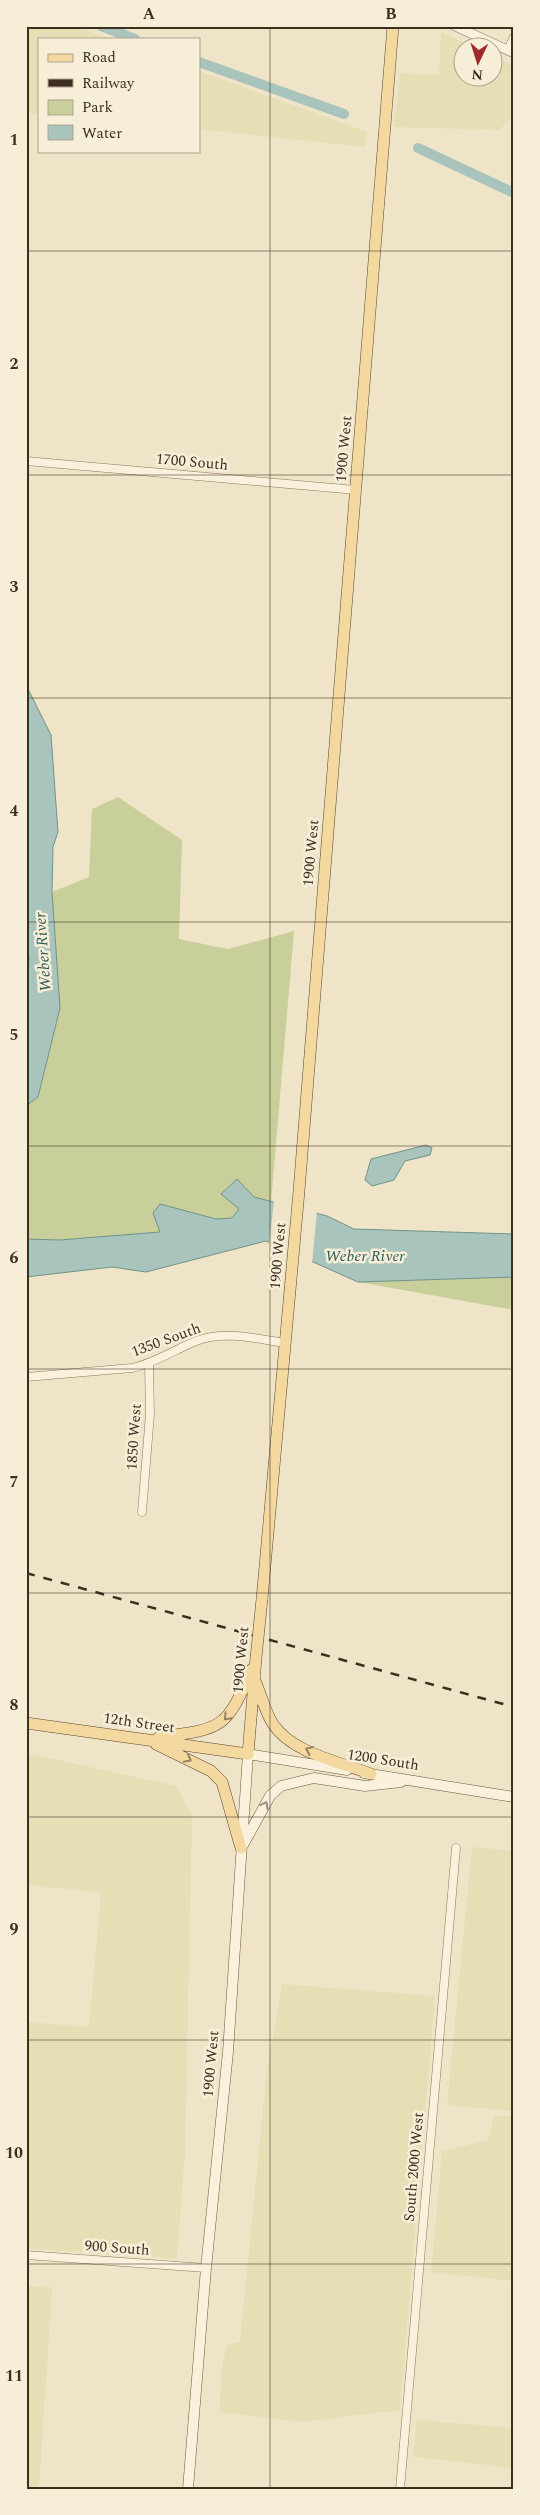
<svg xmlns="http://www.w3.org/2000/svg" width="540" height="2515" font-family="Spectral,serif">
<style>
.farmland{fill:#e6deb5}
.green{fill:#c9cf9b}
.water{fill:#a9c4bc;stroke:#6f938a}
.pier{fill:#f0e4c8}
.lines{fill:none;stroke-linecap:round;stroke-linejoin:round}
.canal{stroke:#a9c4bc;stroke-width:10}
.minor-casing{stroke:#8d765c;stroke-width:9}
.tertiary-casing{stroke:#8d765c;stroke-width:10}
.secondary-casing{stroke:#6f573f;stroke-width:11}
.primary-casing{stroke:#5b4430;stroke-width:12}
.minor{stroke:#faf1dc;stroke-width:8}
.tertiary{stroke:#faf1dc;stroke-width:9}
.secondary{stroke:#faf1dc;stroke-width:10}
.primary{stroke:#f3d9a0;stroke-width:11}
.rail{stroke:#3d2e20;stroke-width:2.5;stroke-dasharray:9 9;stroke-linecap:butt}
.primary-bridge-casing{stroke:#5b4430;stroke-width:12;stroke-linecap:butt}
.primary-bridge{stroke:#f3d9a0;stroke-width:11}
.oneway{stroke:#988460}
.oneway2{stroke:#9c907e}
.grid{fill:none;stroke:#3d2e20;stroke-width:1;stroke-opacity:0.55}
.labels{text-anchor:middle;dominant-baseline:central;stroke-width:5;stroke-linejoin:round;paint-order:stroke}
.street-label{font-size:15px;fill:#3d2e20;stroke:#f7eed8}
.water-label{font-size:16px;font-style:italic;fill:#2f5d5a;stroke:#f7eed8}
.neatline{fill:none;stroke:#3d2e20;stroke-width:2}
.grid-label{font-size:16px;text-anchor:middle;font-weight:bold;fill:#3d2e20}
</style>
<rect width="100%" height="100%" fill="#f0e4c8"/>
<!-- farmland -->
<path class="farmland" d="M26,26H75L109,39H39V114L26,113Z
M441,32L474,47L462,48V78H492L493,56L514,66V117L498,130L394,127L400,73L439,75Z
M199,71L367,132L365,147L199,129Z
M26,1753L176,1786L192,1815L185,2152L177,2259L26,2248V2022L89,2027L101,1892L26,1885Z
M472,1847L514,1851V2111L447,2105Z
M282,1984L435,1996L400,2410L302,2422L219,2412L222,2367L227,2345L240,2342L267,2070Z
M494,2115L514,2117V2281L431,2272L442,2152L488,2140Z
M26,2286L52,2287L39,2489H26Z
M417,2420L514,2428V2468L413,2457Z"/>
<!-- green -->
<path class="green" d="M118,797L182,840L179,939L228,949L294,931L271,1203L254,1197L232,1218L216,1219L160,1204L161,1232L60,1240L26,1239V1106L38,1097L60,1008L52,892L89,877L92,809Z
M514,1277V1310L358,1282Z"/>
<!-- water -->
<path class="water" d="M26,685L51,735L58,832L53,847L52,892L60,1008L38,1097L26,1106V1001L29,957L26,935Z
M426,1145L432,1148L430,1155L405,1161L394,1180L372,1186L365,1180L371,1159Z
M237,1179L254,1197L327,1216L354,1229L514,1234V1277L358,1282L266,1241L146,1272L112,1267L26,1277V1239L60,1240L160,1232L153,1213L160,1204L216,1219L232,1218L239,1209L221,1194Z"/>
<!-- pier -->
<path class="pier" d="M274,1201L317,1211L312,1264L269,1245Z"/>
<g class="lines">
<!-- canal -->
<path class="canal" d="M101,26L135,39
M199,62L344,114
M418,148L514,193"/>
<!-- minor casing -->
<g class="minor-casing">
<path id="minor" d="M508,50L514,37
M26,461L356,490
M26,1377L132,1368C155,1363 174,1350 196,1341C224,1330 257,1339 285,1343
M142,1512L150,1414L149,1364
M26,2255L206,2268
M400,2489L456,1848"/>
</g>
<!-- tertiary casing -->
<g class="tertiary-casing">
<path id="tertiary" d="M455,26L514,53"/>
</g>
<!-- secondary casing -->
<g class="secondary-casing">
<path id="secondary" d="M364,1773L514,1797
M243,1845L270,1796L281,1786L314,1778L365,1786L401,1782
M188,2489L206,2268L228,2052L248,1754L347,1770"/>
</g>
<!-- primary casing -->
<g class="primary-casing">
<path id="primary" d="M262,1599L299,1191L393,26
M255,1681C261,1694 265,1712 273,1724C292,1753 340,1762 371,1774
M26,1723L248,1754L256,1658
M159,1737C223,1729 226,1729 252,1669
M156,1744L211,1771L222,1782L241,1848"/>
</g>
<!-- minor -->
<use href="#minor" class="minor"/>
<!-- tertiary -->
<use href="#tertiary" class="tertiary"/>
<!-- secondary -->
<use href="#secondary" class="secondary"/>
<!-- primary -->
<use href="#primary" class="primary"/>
<!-- rail -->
<path class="rail" d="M26,1573L514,1707"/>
<!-- primary-bridge casing -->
<g class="primary-bridge-casing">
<path id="primary-bridge" d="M256,1658L262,1599"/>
</g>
<!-- primary-bridge -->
<use href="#primary-bridge" class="primary-bridge"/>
</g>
<!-- one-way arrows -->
<defs><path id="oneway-chevron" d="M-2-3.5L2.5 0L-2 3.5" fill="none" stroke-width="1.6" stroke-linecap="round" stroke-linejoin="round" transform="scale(1.25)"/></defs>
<g class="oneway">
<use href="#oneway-chevron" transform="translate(227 1717) rotate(134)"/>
<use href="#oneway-chevron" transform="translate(309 1750) rotate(-156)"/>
<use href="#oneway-chevron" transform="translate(188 1759) rotate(28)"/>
</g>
<use class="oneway2" href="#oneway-chevron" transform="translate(265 1805) rotate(-61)"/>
<!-- grid -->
<path class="grid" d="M270,26V2489M26,251H514M26,475H514M26,698H514M26,922H514M26,1146H514M26,1369H514M26,1593H514M26,1817H514M26,2040H514M26,2264H514"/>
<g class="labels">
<!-- street labels -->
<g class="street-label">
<text transform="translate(344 449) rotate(-85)">1900 West</text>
<text transform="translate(192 462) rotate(5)">1700 South</text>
<text transform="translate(311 853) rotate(-85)">1900 West</text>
<text transform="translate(278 1256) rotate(-85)">1900 West</text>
<text transform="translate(166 1340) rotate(-20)">1350 South</text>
<text transform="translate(134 1437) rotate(-86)">1850 West</text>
<text transform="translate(241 1660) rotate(-85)">1900 West</text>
<text transform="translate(139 1723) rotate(8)">12th Street</text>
<text transform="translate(383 1760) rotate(9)">1200 South</text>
<text transform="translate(211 2064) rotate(-85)">1900 West</text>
<text transform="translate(414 2167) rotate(-85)">South 2000 West</text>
<text transform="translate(117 2248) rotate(4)">900 South</text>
</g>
<!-- water labels -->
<g class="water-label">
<text transform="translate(43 952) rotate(-94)">Weber River</text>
<text x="365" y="1256">Weber River</text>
</g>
</g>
<!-- border -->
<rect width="540" height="2515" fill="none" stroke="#f7eed8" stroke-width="55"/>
<!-- legend -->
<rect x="38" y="38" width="162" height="115" fill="#f7eed8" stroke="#ada18e"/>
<rect x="48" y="54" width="25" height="8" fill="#f3d9a0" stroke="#ada18e"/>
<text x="82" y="62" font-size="15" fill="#3d2e20">Road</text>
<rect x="48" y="79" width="25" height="8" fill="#3d2e20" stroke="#ada18e"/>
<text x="82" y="88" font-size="15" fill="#3d2e20">Railway</text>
<rect x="48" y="100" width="25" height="15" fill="#c9cf9b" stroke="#ada18e"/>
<text x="82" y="112" font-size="15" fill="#3d2e20">Park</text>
<rect x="48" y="125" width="25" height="15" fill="#a9c4bc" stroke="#ada18e"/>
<text x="82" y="138" font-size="15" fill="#3d2e20">Water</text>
<!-- north arrow -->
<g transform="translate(478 62) rotate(184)"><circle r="24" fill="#f7eed8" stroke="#ada18e"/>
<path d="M0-4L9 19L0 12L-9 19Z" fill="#9e2a2b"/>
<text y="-8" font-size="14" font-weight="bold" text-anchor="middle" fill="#3d2e20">N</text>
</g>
<rect x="28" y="28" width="484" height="2460" class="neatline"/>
<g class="grid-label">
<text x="149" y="19">A</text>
<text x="391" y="19">B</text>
<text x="14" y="145">1</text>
<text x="14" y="369">2</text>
<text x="14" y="592">3</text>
<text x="14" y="816">4</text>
<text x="14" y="1040">5</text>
<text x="14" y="1263">6</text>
<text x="14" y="1487">7</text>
<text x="14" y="1710">8</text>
<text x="14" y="1934">9</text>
<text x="14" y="2158">10</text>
<text x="14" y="2381">11</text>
</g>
</svg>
